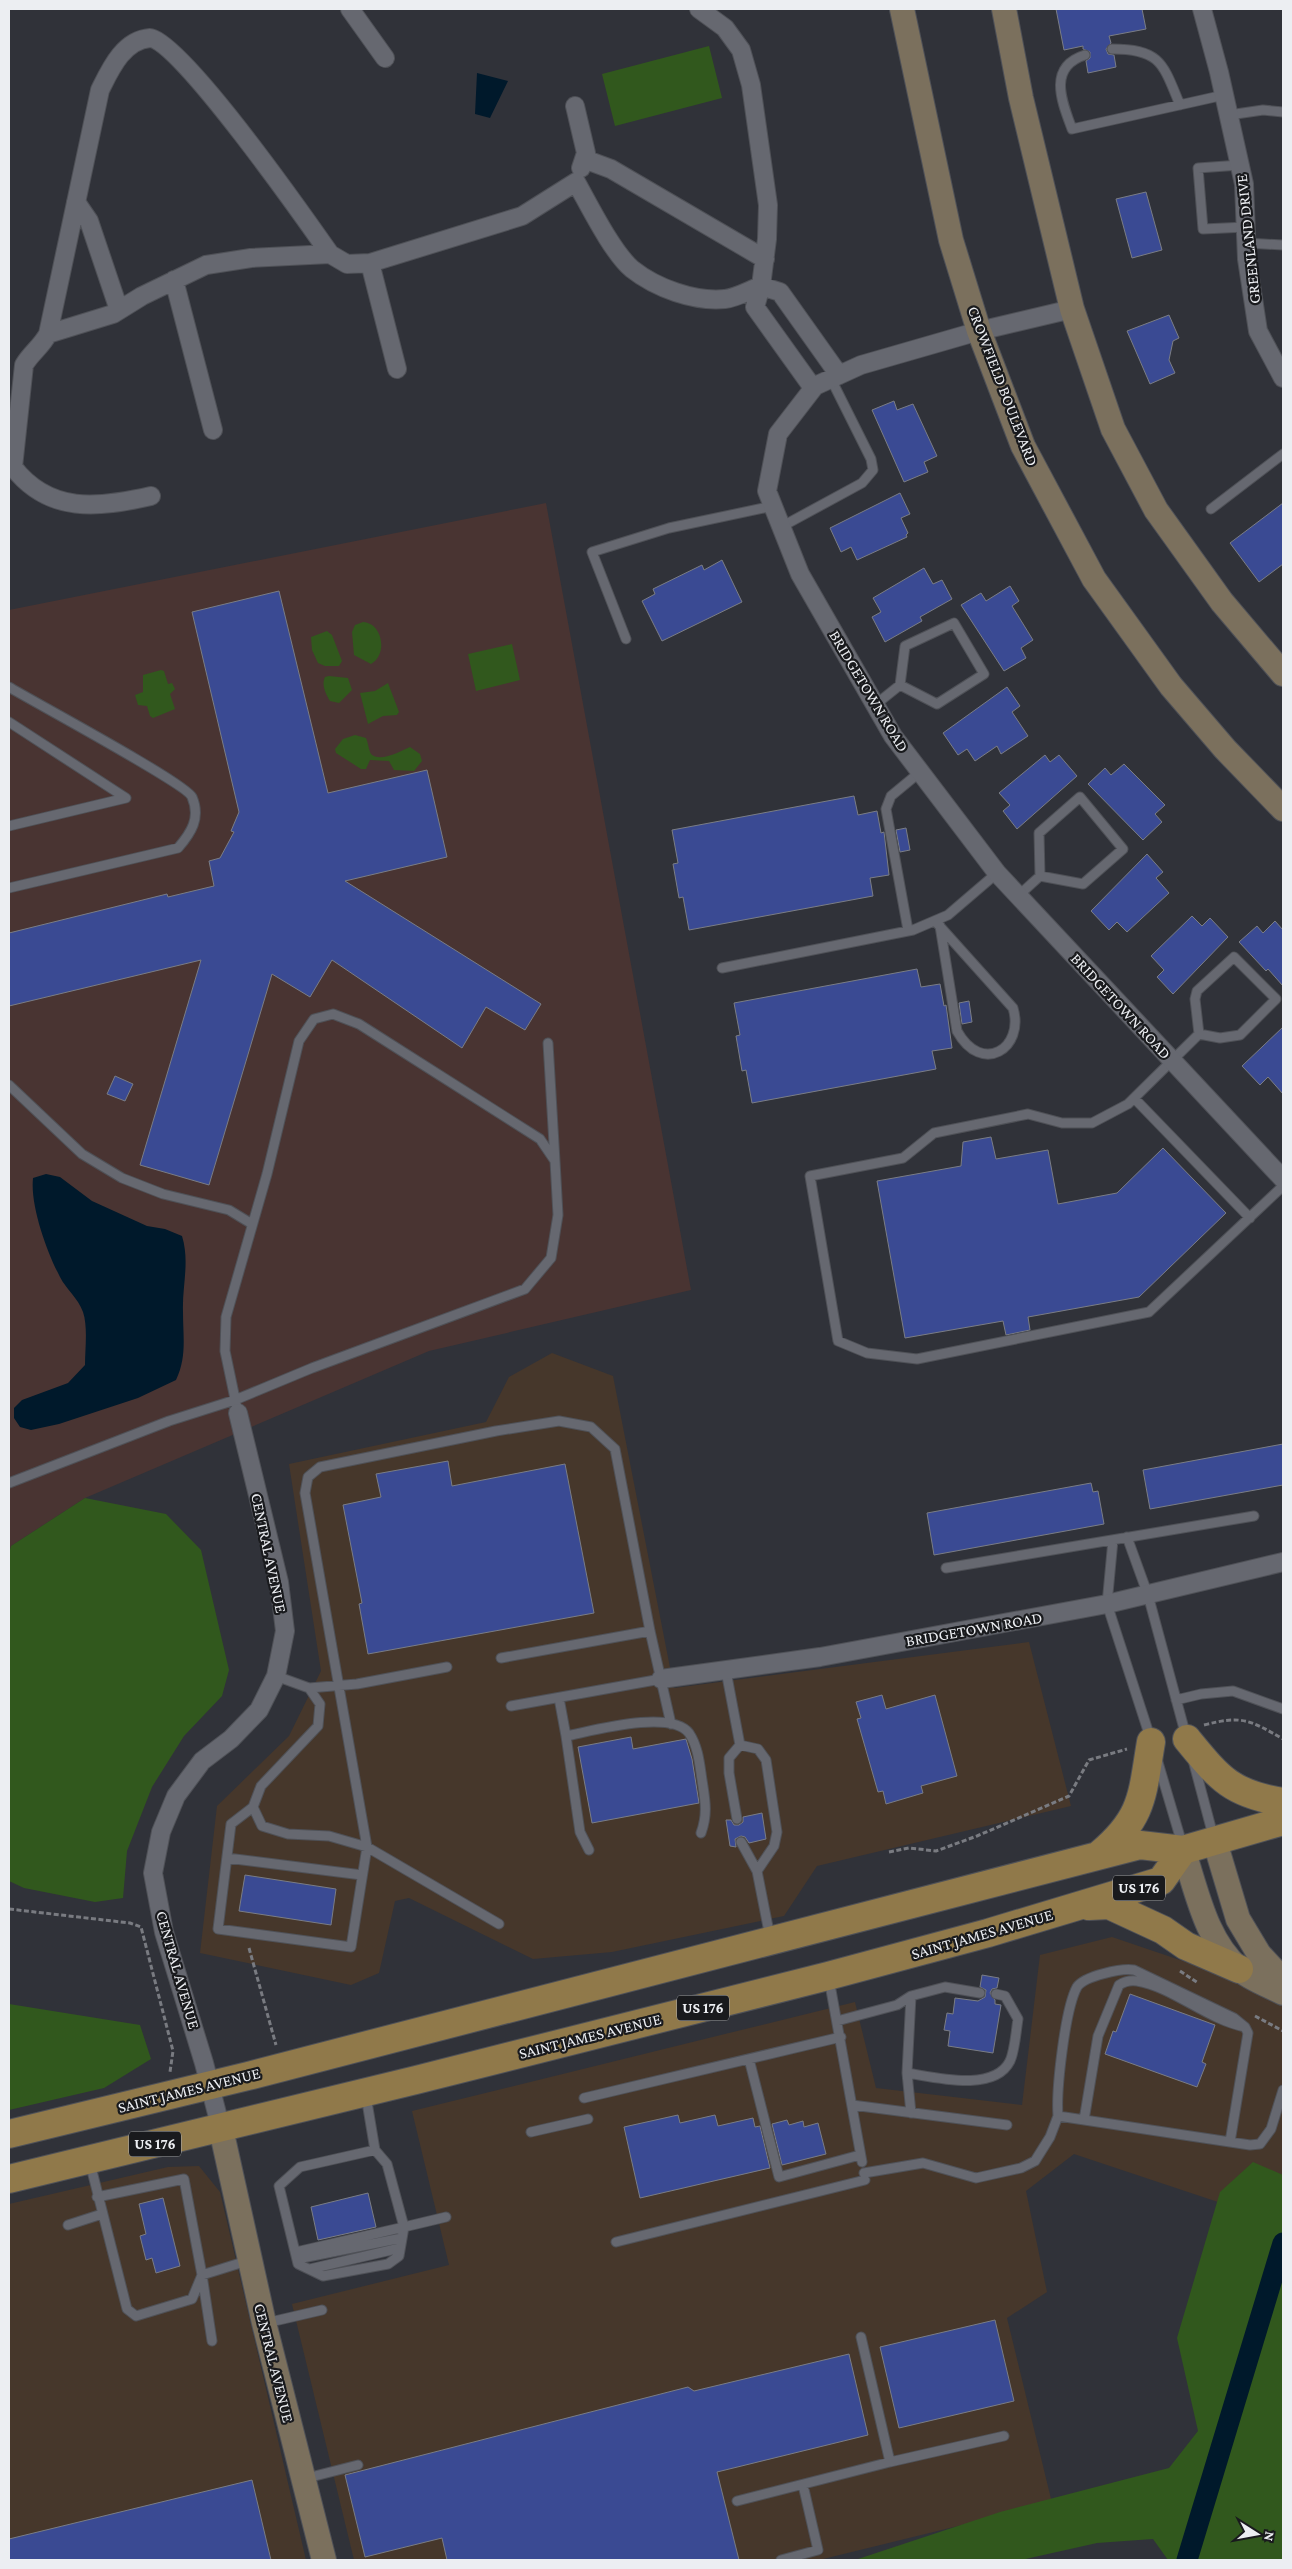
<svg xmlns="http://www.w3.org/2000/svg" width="1292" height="2569" font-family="'Crimson Pro',serif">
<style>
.commercial{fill:#46372b}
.education{fill:#493432}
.green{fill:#31581d}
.water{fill:#00192b}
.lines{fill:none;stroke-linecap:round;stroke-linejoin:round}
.canal{stroke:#00192b;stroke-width:21}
.building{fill:#3a4a93;stroke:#7a7d85}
.lane-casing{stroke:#4f5157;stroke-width:11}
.street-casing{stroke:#4f5157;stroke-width:20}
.secondary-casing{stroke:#4f5157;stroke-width:26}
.primary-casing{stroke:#4f5157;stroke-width:30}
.path{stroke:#797b81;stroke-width:3;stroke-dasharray:5 2.5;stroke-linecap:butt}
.lane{stroke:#666870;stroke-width:9}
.street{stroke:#666870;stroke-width:18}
.secondary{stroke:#7b705d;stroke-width:24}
.primary{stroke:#90794a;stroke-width:28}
.labels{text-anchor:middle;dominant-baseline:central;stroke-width:4.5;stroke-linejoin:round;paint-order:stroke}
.shield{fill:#191a1d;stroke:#adaeb2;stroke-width:1}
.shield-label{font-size:15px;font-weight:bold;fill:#eceef2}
.street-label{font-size:16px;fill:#eceef2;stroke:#191a1d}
</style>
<rect width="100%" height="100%" fill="#303239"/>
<!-- commercial -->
<path class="commercial" d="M552,1353L613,1376L674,1688L1029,1642L1071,1806L817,1866L784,1916L612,1952L533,1959L409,1898L395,1901L379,1973L351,1985L200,1953L217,1806L289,1736L321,1671L289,1464L486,1422L509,1377Z
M1112,1937L1283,1995V2200L1251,2213L1074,2154L1026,2191L1047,2292L1007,2318L1052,2503L819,2560H354L292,2304L449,2265L412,2111L855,2002L876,2088L1022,2105L1040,1955Z
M199,2166L220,2192L306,2560H9V2204L168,2167Z"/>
<!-- education -->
<path class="education" d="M546,503L691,1290L429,1351L85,1498L11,1546L9,1553V610Z"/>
<!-- green -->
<path class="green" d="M709,46L722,98L615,126L602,74Z
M363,622C383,623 388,655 371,664L354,655L352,632L355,625Z
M327,631L332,635L342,661L339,666H325L318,663L312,650L311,637Z
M512,644L520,680L476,691L468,654Z
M161,670L164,671L168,684L172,683L175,689L170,694L175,709L153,718L150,716L147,706L138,705L135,695L143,692V675Z
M329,676L348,678L352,690L339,703L330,701C326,694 321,685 325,677Z
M388,683L399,712L397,715L383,716L368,724L360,693L375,691Z
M355,735L366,738C368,742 369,751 371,754C380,763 401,751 410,747L420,754L422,761L414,771L394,770L389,761L370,760L366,769H361L336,753L335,749L343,739Z
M85,1498L166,1514L201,1550L229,1670L222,1696L184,1736L152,1787L127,1851L123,1898L95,1902L24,1888L9,1881V1553L11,1546Z
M9,2004L140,2025L151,2059L104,2088L9,2110Z
M1253,2162L1283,2175V2560H1168L1153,2539L1097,2543L1021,2560H855L1000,2512L1169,2468L1198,2431L1177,2338L1220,2192Z"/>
<!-- water -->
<path class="water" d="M477,73L508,81L490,118L475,114Z
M46,1174L60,1177L92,1201L147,1226L165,1229L182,1236C190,1262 182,1286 183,1312C183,1337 187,1357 176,1380L138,1398L59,1424L31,1430L20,1427L14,1418V1408L22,1400L68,1383L85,1365C85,1349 88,1327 83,1312C78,1298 66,1289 60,1277C47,1252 30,1206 33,1178Z"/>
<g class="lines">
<!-- canal -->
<path class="canal" d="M1187,2560L1283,2243"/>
</g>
<!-- building -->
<path class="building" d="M1056,9H1142L1146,29L1109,36L1111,43L1106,49L1108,54L1114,55L1116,67L1088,73L1086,61L1090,58V52L1083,49V46L1064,50Z
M1146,192L1162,250L1132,258L1116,199Z
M1169,315L1179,338L1173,341L1169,360L1175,373L1150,384L1127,331Z
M894,401L897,410L913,404L937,456L924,462L928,472L904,482L872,410Z
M900,493L910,514L901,518L908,533L906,535L907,537L857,560L851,547L841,552L830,528Z
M1283,503V564L1259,582L1230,543Z
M722,560L742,602L662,641L642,601L655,594L653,589L702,565L704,570Z
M924,568L933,584L942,580L952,599L920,617L922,621L885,642L872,617L881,612L873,598Z
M1010,586L1019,601L1012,606L1033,640L1021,648L1026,658L1004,671L961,605L981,593L986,601Z
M279,591L328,793L427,770L447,857L345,881L541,1004L525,1030L486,1007L462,1048L332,960L310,997L272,974L209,1185L140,1165L201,960L9,1006V933L167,894L168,897L214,886L209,861L220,858L234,832L231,831L239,812L192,612Z
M1007,687L1020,706L1012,712L1028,736L1001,754L997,746L975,761L967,749L958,755L943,733Z
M1045,755L1050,762L1059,755L1077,776L1017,829L1003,811L1010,805L999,793Z
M1124,764L1165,805L1155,814L1162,822L1143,840L1088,784L1105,768L1111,775Z
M854,796L858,815L877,811L881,833L884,832L889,875L870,878L873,896L689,930L683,897L679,898L673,864L678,863L672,830Z
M906,828L910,850L900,852L896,830Z
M1147,854L1163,872L1156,878L1169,893L1127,932L1117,922L1109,930L1091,911Z
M1192,916L1202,926L1210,918L1228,937L1173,994L1157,977L1164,970L1151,956Z
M1275,921L1283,930V986L1268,969L1266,971L1239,942L1257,926L1263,933Z
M917,969L921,987L940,984L944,1006L946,1005L952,1048L932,1051L936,1069L752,1103L746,1070L742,1071L736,1036L740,1035L734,1003Z
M969,1001L972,1022L962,1024L959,1003Z
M1283,1027V1094L1268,1077L1260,1085L1242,1066Z
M115,1076L133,1084L125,1101L107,1094Z
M991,1137L996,1159L1048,1150L1058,1204L1117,1193L1163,1148L1226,1213L1139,1297L1028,1317L1030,1330L1006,1335L1003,1321L905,1338L877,1181L961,1166L963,1142Z
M1283,1444V1485L1150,1509L1143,1470Z
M448,1461L452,1486L565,1464L594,1613L368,1654L359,1604L362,1603L343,1505L381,1497L376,1474Z
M1091,1483L1093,1492L1098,1491L1104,1524L934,1555L927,1513Z
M882,1695L886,1709L935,1695L957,1776L921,1786L923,1793L886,1804L883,1791L878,1792L857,1719L861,1718L856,1702Z
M631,1737L633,1749L686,1739L692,1759L699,1803L592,1823L578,1747Z
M762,1813L766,1839L749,1843L745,1837L741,1836L735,1839L736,1847L730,1846L726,1820H731L734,1825H739L743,1822V1817Z
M245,1875L336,1889L331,1925L239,1911Z
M982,1975L999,1978L997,1988L992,1989L990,1993L995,2000V2004L1001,2005L993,2053L948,2046L950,2031L944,2030L947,2013L953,2014L955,1998L978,2001L985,1997L986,1990L980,1987Z
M1130,1994L1215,2025L1202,2062L1206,2064L1197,2087L1105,2054L1113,2031L1116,2032Z
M678,2115L680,2123L715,2115L718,2126L753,2118L755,2127L760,2126L770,2168L640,2198L624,2127Z
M787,2120L789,2125L803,2121L804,2127L818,2123L826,2154L782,2165L772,2124Z
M368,2193L376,2227L318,2240L311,2207Z
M163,2198L180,2266L156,2273L152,2258L146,2260L140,2236L146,2234L139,2204Z
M995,2320L1014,2401L899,2428L880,2347Z
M849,2354L868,2435L717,2472L739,2560H447L442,2538L365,2557L345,2475L688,2387L694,2391Z
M252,2480L271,2560H9V2539Z"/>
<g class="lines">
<!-- lane casing -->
<g class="lane-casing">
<path id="lane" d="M1112,49C1161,49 1163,64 1180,105
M1085,55C1047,67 1062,102 1072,129L1224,95
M1229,115L1263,110L1283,112
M1240,165L1198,168L1203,229L1246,227
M1247,243L1283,245
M1211,509L1283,454
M781,527L862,483L873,470L871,459L831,379
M626,639L592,552L669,528L773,506
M9,687C32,701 187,784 192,797C201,818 191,833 178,848L9,888
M875,705L900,685L937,704L984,674L954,623L905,646L900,685
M9,722L126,798L9,826
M1018,896L1040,876L1083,884L1123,849L1080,797L1039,833L1040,876
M935,921L1013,1008C1025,1048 982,1076 957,1031L940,926
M908,930L886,809L891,796L920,772
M722,968L913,930L948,915L997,873
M1199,1034L1195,999L1197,991L1234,957L1276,999L1240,1035L1220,1038L1199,1034L1128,1104L1092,1123H1062L1028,1114L934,1133L903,1158L810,1176L838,1341L867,1353L917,1359L1149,1312L1283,1186
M548,1043L555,1161
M9,1085L82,1154L122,1178L163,1194L229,1210L252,1224
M1134,1098L1250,1218
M9,1483L169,1421L235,1400L312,1368L525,1289L551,1258L558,1215L555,1161L540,1139L359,1024L333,1014L314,1019L299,1041L267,1174L226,1317L225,1351L238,1413
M1127,1537L1148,1595L1186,1736
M1113,1540L1107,1604L1151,1740
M946,1568L1254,1516
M501,1658L650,1631
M726,1671L740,1745
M276,1676L309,1688L320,1704L318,1726L261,1786L253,1807L262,1826L288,1834L329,1836L367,1847L499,1924
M309,1688L357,1684L447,1667
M559,1698L566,1736C592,1731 670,1709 689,1733C697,1745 699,1759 701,1773C704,1796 709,1811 701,1833
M1176,1700L1201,1694L1233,1691L1283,1709
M511,1706L661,1679
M566,1736L580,1832L589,1850
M740,1745L758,1749L766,1760L777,1832L774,1846L757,1871
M1157,1759L1183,1847
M1193,1760L1214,1839
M253,1807L231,1824L218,1929L351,1947L367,1847L305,1493L308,1477L320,1467L496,1431L559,1421L591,1427L615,1449L650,1631L671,1724
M737,1819L729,1773V1758L740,1745
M741,1842L757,1871L770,1937
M227,1858L362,1875
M829,1979L862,2162
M837,2021L897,2005L911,1996L945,1987L980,1993
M749,2059L779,2177L860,2155
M907,2073C934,2077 994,2093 1010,2061C1015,2050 1016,2031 1018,2019L1005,1996L996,1994
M366,2096L375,2150
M584,2098L841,2037
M852,2105L1007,2125
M911,2113L907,2073L911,1996
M1058,2116C1056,2090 1065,2009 1077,1987C1084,1976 1122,1968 1134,1970L1234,2018L1245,2027L1248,2033L1230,2142
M1084,2120L1098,2036L1119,1985C1125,1981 1130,1980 1137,1981C1173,1987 1206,2019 1245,2027
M531,2132L588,2119
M90,2163L127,2309L136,2316L192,2299L202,2275L250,2260
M864,2173L923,2163L976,2178L1021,2168L1035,2161L1050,2137L1058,2116L1250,2145L1260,2144L1271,2129L1283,2090
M97,2197L184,2179L202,2275L212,2341
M68,2225L102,2214
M616,2242L865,2180
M296,2252L404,2227L387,2164L375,2150L300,2167L279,2186L298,2264L323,2276L388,2264L399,2256L404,2227L446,2217
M297,2259L402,2238
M310,2269L400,2248
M266,2323L322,2310
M861,2337L890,2462
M303,2479L358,2465
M737,2501L890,2462L1004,2436
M781,2560L818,2550L803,2485"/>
</g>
<!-- street casing -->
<g class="street-casing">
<path id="street" d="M350,9L385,58
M1202,9L1219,72L1244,184L1247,259L1258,331L1283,378
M575,106L586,153L581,168
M584,159L611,169L765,259
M76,202L89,221L119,310
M370,263L397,369
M174,280L213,430
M1072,309L979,331L861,365L815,386L778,434L767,491L800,574L893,736L997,873L1283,1179
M48,334L113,314L142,296L206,265L251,258L330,254
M813,388L755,307L761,286L780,292L839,375
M151,496C98,508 49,514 13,467L24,365C31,353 41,347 48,334L100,90C110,70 123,40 150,38C177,36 309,224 330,254L347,264L370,263L522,216L576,182C589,205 612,252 632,269C656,288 694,302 725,299C736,298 750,290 761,286L767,239L768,205L751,85L741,50L725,28L699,9
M661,1679L820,1657L1107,1604L1283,1562
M221,2129L204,2063L164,1932L153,1873L161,1832L176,1796L202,1761L231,1739L259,1710L276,1676L285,1631L279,1582L238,1413"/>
</g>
<!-- secondary casing -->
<g class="secondary-casing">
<path id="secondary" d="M902,9L951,240L979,331L1023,446L1094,579L1171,686L1225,749L1283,809
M1004,9L1021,98L1072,309L1113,429L1156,510L1222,602L1283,674
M1215,1842L1238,1919L1259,1954L1283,1980
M1183,1850C1197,1891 1205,1939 1239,1969C1250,1979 1270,1986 1283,1993
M221,2129L264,2323L324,2560"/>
</g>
<!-- primary casing -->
<g class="primary-casing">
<path id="primary" d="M1187,1739C1219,1778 1231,1794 1283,1802
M1100,1854C1144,1817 1142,1795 1151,1742
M1089,1906L1109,1905L1163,1930L1186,1946L1239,1969
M9,2134L248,2076L1140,1845L1183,1850L1283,1821
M9,2179L416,2080L828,1976L988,1933L1161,1881L1183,1850"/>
</g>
<!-- path -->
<path class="path" d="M1204,1725C1242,1715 1250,1720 1283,1739
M889,1852L909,1848L936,1851L977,1836L1069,1796L1089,1760L1127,1749
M9,1909L130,1923L141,1927L173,2051L170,2072
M249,1948L276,2045
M1180,1971L1198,1983
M1255,2016L1283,2031"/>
<!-- lane -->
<use href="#lane" class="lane"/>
<!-- street -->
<use href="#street" class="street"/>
<!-- secondary -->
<use href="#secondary" class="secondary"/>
<!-- primary -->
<use href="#primary" class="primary"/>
</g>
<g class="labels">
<!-- shield labels -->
<g class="shield">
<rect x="1113" y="1875.5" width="52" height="25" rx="4"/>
<rect x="677" y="1995.5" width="52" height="25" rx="4"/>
<rect x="129" y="2131.5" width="52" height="25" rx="4"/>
</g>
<g class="shield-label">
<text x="1139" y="1888">US 176</text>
<text x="703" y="2008">US 176</text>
<text x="155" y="2144">US 176</text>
</g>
<!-- street labels -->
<g class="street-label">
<text transform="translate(1248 239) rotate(-96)">GREENLAND DRIVE</text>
<text transform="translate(1003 386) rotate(69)">CROWFIELD BOULEVARD</text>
<text transform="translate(869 691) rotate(59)">BRIDGETOWN ROAD</text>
<text transform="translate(1121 1006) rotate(47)">BRIDGETOWN ROAD</text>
<text transform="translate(269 1553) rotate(78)">CENTRAL AVENUE</text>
<text transform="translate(974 1629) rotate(-10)">BRIDGETOWN ROAD</text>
<text transform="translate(982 1934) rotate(-16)">SAINT JAMES AVENUE</text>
<text transform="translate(178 1970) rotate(74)">CENTRAL AVENUE</text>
<text transform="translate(590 2036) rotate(-14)">SAINT JAMES AVENUE</text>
<text transform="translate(189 2090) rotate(-14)">SAINT JAMES AVENUE</text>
<text transform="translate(274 2363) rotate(76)">CENTRAL AVENUE</text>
</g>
</g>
<!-- border -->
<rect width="1292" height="2569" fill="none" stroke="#eceef2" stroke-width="20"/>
<!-- north arrow -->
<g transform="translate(1257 2534) rotate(101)" stroke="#191a1d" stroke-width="4" paint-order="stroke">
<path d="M0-4L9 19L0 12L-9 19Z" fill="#eceef2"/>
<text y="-8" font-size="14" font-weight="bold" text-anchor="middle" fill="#eceef2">N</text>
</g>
</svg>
